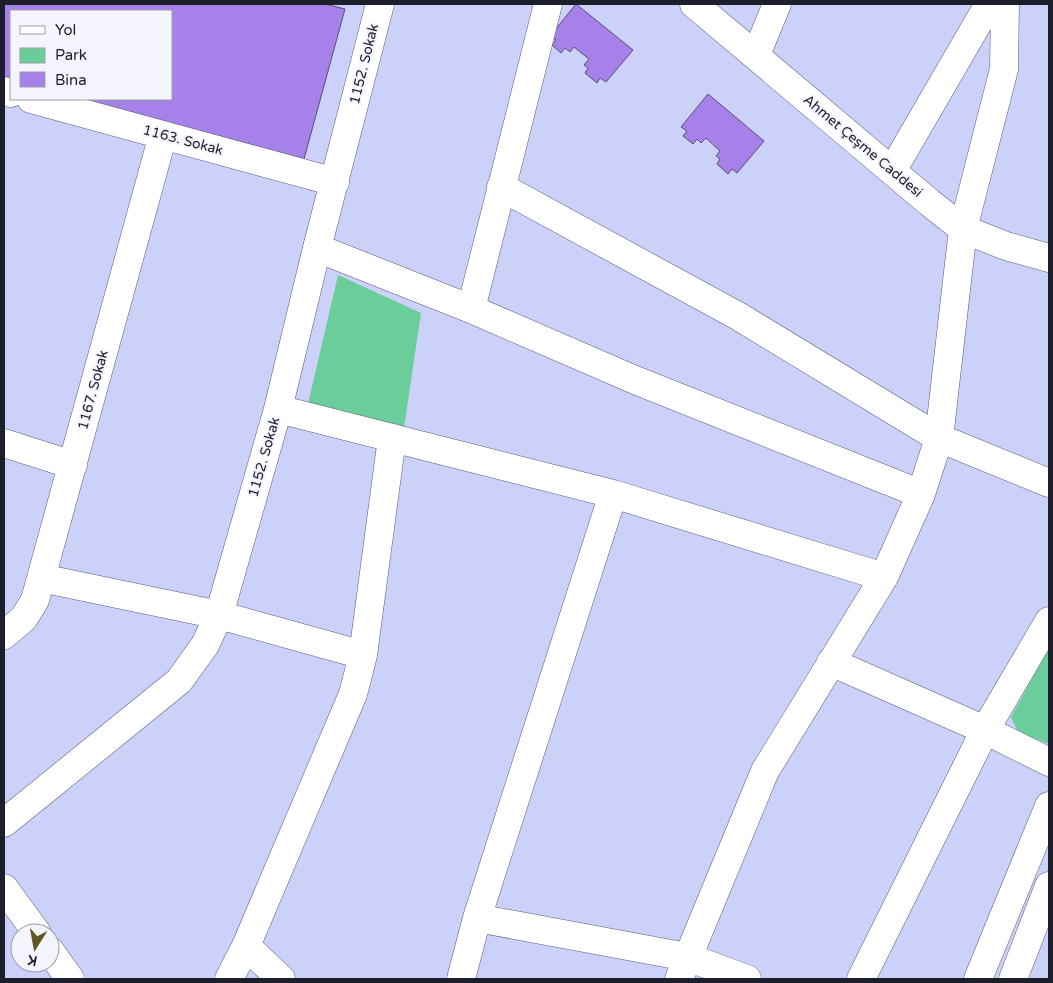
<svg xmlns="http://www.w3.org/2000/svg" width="1053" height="983" font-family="'Varela Round',sans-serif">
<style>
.park{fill:#6bce9a}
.building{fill:#a681e9;stroke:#5a4f70}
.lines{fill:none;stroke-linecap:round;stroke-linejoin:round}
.minor-casing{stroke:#575b7d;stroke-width:29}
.minor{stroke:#fff;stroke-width:28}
.labels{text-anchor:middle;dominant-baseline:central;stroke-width:4;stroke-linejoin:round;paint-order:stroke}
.street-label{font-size:14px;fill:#1c1e2c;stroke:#f3f4fc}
</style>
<rect width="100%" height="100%" fill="#cbd1f8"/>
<!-- park -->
<path class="park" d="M338,275L421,313L404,428L308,404Z
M1049,648V744L1018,732L1011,717Z"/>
<!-- building -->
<path class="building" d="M4,4H325L345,9L304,159L82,99H171V11H11V80L4,78Z
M576,4L633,50L606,82L600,78L597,83L585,73L588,68L584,65L589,59L574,47L570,52L565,48L561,53L552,45L556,40L550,36Z
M708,94L764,141L737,173L732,169L728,174L717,164L720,159L716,156L720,151L706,138L701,143L697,139L693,144L683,136L687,131L681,127Z"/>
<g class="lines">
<!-- minor casing -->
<g class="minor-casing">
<path id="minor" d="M694,4L930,203L963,229L1006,246L1049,258
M756,55L777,4
M4,91L11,93
M31,99L335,182
M892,171L989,4
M501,187L738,316L939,438L1049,483
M317,248L471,309L635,380L921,494
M471,309L548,4
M278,409L613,494L884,577
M4,443L73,465
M41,578L219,615L363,655
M4,635L24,618L35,600L163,135
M831,662L985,730L1049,762
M4,823L179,681L205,645L219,615L278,409L317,248L380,4
M4,888L37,933
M477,918L687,957L747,979
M246,946L353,694L363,655L392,438
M50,951L70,979
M229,979L246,946L281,979
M461,979L477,918L613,494
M679,979L765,771L884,577L921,494L939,438L963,229L1004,69L1005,4
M861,979L985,730L1049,621
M978,979L1049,806
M1013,979L1049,886"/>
</g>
<!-- minor -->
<use href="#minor" class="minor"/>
</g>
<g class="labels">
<!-- street labels -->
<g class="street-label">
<text transform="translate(364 64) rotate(-76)">1152. Sokak</text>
<text transform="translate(183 140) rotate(15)">1163. Sokak</text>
<text transform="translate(863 146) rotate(40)">Ahmet Çeşme Caddesi</text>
<text transform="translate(93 390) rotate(-75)">1167. Sokak</text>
<text transform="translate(264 457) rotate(-74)">1152. Sokak</text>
</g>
</g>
<!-- border -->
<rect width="1053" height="983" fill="none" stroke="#1c1e2c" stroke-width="10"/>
<!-- legend -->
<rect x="10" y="10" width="162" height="90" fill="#f3f4fc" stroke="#9d9ea9"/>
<rect x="20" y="26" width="25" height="8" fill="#ffffff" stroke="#9d9ea9"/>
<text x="55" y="35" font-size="15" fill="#1c1e2c">Yol</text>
<rect x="20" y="48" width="25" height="15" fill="#6bce9a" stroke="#9d9ea9"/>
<text x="55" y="60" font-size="15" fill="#1c1e2c">Park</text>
<rect x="20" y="72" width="25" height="15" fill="#a681e9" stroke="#9d9ea9"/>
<text x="55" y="85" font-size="15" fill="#1c1e2c">Bina</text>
<!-- north arrow -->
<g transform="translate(35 948) rotate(191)"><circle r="24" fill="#f3f4fc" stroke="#9d9ea9"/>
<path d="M0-4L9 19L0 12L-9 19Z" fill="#615724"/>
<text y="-8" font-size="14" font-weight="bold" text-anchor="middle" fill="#1c1e2c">K</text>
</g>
</svg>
